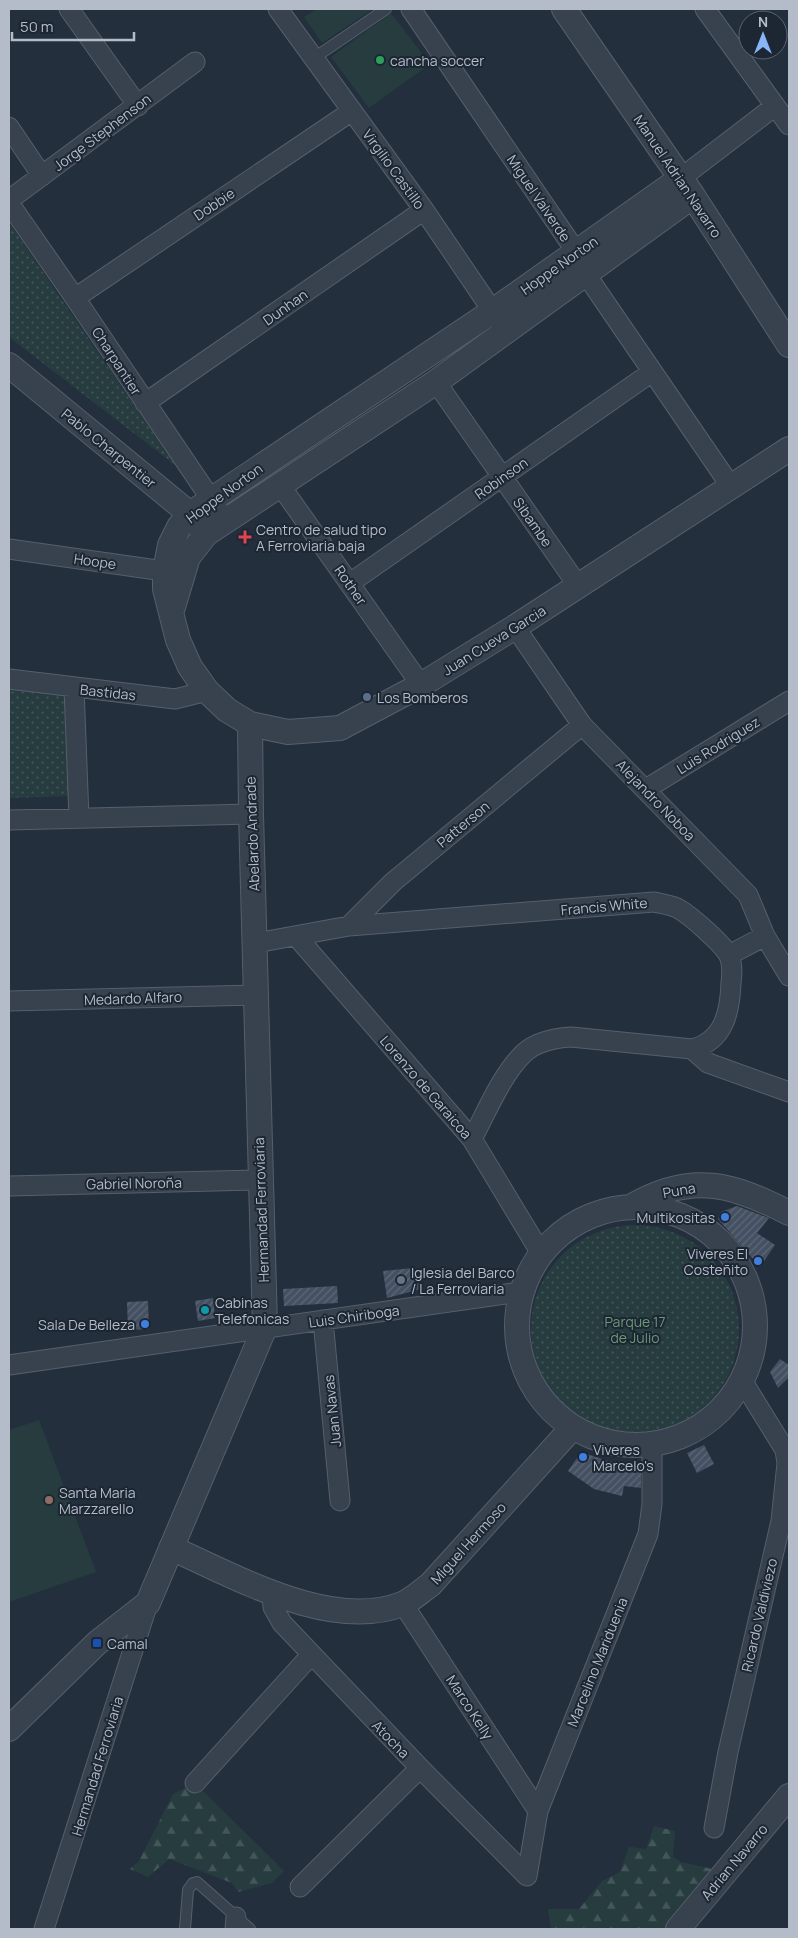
<svg xmlns="http://www.w3.org/2000/svg" width="798" height="1938" font-family="Manrope,sans-serif">
<style>
.green{fill:url(#green-dots)}
.forest{fill:url(#forest-firs)}
.pitch{fill:#263c3f}
.building{fill:url(#building-hatch)}
.lines{fill:none;stroke-linecap:round;stroke-linejoin:round}
.service-casing{stroke:#565f6c;stroke-width:12}
.minor-casing{stroke:#565f6c;stroke-width:21}
.tertiary-casing{stroke:#565f6c;stroke-width:26}
.service{stroke:#38414e;stroke-width:10}
.minor{stroke:#38414e;stroke-width:19}
.tertiary{stroke:#38414e;stroke-width:24}
.leisure-dot{fill:#2e9e5b;stroke:#1d2633;stroke-width:2}
.health-dot{fill:#e0444e;stroke:#1d2633;stroke-width:2}
.service-dot{fill:#5c6f8a;stroke:#1d2633;stroke-width:2}
.shop-dot{fill:#3f7fe0;stroke:#1d2633;stroke-width:2}
.worship-dot{fill:#6b7280;stroke:#1d2633;stroke-width:2}
.culture-dot{fill:#0f9aa8;stroke:#1d2633;stroke-width:2}
.education-dot{fill:#8d6e63;stroke:#1d2633;stroke-width:2}
.transit-dot{fill:#1a4fb4;stroke:#1d2633;stroke-width:2}
.labels{text-anchor:middle;dominant-baseline:central;stroke-width:4;stroke-linejoin:round;paint-order:stroke}
.poi-label{font-size:14px;fill:#b4bcc9;stroke:#1d2633;text-anchor:start}
.street-label{font-size:14px;fill:#b4bcc9;stroke:#1d2633}
.park-label{font-size:14px;fill:#6b9a76;stroke:#1d2633}
</style>
<defs>
<pattern id="green-dots" width="8" height="8" patternUnits="userSpaceOnUse" patternTransform="scale(1.25)"><rect width="8" height="8" fill="#263c3f"/><path d="M2 2h.1M6 6h.1" fill="none" stroke="#435659" stroke-width="1.8" stroke-linecap="round"/></pattern>
<pattern id="forest-firs" width="22" height="20" patternUnits="userSpaceOnUse" patternTransform="scale(1.25)"><rect width="22" height="20" fill="#263c3f"/><path d="M5 1l3.5 6h-7zM16 11l3.5 6h-7z" fill="#435659"/></pattern>
<pattern id="building-hatch" width="6" height="6" patternUnits="userSpaceOnUse" patternTransform="scale(1.25)"><rect width="6" height="6" fill="#455162"/><path d="M-1 1l2-2M0 6l6-6M5 7l2-2" fill="none" stroke="#5d6877"/></pattern>
</defs>
<rect width="100%" height="100%" fill="#242f3e"/>
<!-- green -->
<path class="green" d="M10,224L175,465L9,337Z
M9,688L64,695L71,796L9,798Z
M531 1329a104 104 0 1 1 208 0a104 104 0 1 1-208 0Z"/>
<!-- forest -->
<path class="forest" d="M195,1783L284,1871L272,1883L238,1892L232,1883L169,1859L148,1877L130,1869L139,1861L173,1794Z
M654,1826L675,1831L673,1857L681,1862L717,1870L670,1929H551L548,1909H579L602,1881L620,1872L629,1847L646,1849Z"/>
<!-- pitch -->
<path class="pitch" d="M317,9H373L322,43L304,17Z
M391,13L430,64L369,108L331,57Z
M39,1420L96,1572L9,1602V1430Z"/>
<!-- building -->
<path class="building" d="M737,1206L769,1218L757,1233L775,1245L760,1267L718,1219L721,1212Z
M413,1268L421,1289L387,1298L383,1271Z
M337,1286L338,1303L284,1306L283,1289Z
M213,1298L215,1318L198,1321L195,1301Z
M148,1301L149,1329L128,1330L127,1302Z
M780,1359L789,1365V1377L778,1388L770,1372Z
M704,1445L714,1464L697,1473L687,1453Z
M581,1452L608,1461L641,1463V1488L624,1486L622,1496L594,1489L568,1471Z"/>
<g class="lines">
<!-- service casing -->
<g class="service-casing">
<path id="service" d="M314,58L386,9
M185,1929L188,1890L193,1883L197,1882L250,1929"/>
</g>
<!-- minor casing -->
<g class="minor-casing">
<path id="minor" d="M69,9L138,106
M278,9L424,210L500,322
M411,9L577,253L585,273L732,488
M705,9L789,125
M9,127L42,176
M681,178L775,106
M9,200L195,62
M9,203L75,298L225,520
M75,298L352,111
M436,382L579,587
M145,403L424,210
M280,485L421,685
M9,549L178,573
M350,583L652,372
M515,627L582,725L748,895L765,936L789,976
M9,679L175,699L207,691
M74,688L79,818
M646,789L789,701
M9,820L251,814
M349,926L393,882L582,725
M297,937L472,1139L539,1250
M256,943L349,926L654,902C662,904 672,905 679,909C691,916 724,945 729,956C733,965 732,974 731,983C730,1012 724,1041 692,1049L571,1037C555,1038 536,1042 524,1053C502,1074 486,1113 472,1139
M729,955L765,936
M9,1001L256,995
M692,1049L708,1063L789,1092
M9,1186L260,1180
M323,1320L340,1501
M9,1365L520,1292
M272,1591L273,1607L282,1623L420,1768L527,1876
M403,1604L538,1811
M195,1783L311,1655
M714,1828L728,1752L781,1521L787,1463L785,1450L743,1382
M527,1876L538,1811L648,1534L652,1504V1446
M300,1887L420,1768
M44,1929L148,1603
M235,1929L236,1917"/>
</g>
<!-- tertiary casing -->
<g class="tertiary-casing">
<path id="tertiary" d="M564,9L693,196L789,345
M681,178L493,311L190,514L179,527L170,545L165,571V589L178,640L190,667L207,691L227,710L250,724L288,732L340,728L421,685L515,627L789,449
M9,365L190,514L200,527
M173,607L188,557L206,534L436,382L693,196
M634,1205C692,1172 733,1184 789,1213
M517 1326a119 119 0 1 1 238 0a119 119 0 1 1-238 0Z
M171,1548C235,1576 331,1632 402,1604C412,1600 421,1591 430,1585L572,1428
M9,1729L97,1643L148,1603L265,1327L251,814L250,724
M678,1929L789,1796"/>
</g>
<!-- service -->
<use href="#service" class="service"/>
<!-- minor -->
<use href="#minor" class="minor"/>
<!-- tertiary -->
<use href="#tertiary" class="tertiary"/>
</g>
<!-- markers -->
<circle class="leisure-dot" cx="380" cy="60" r="5"/>
<path class="health-dot" d="M242.5 529.5h5v5h5v5h-5v5h-5v-5h-5v-5h5z"/>
<circle class="service-dot" cx="367" cy="697" r="5"/>
<g class="shop-dot">
<circle cx="725" cy="1217" r="5"/>
<circle cx="758" cy="1261" r="5"/>
<circle cx="145" cy="1324" r="5"/>
<circle cx="583" cy="1457" r="5"/>
</g>
<circle class="worship-dot" cx="401" cy="1280" r="5"/>
<circle class="culture-dot" cx="205" cy="1310" r="5"/>
<circle class="education-dot" cx="49" cy="1500" r="5"/>
<rect class="transit-dot" x="92" y="1638" width="10" height="10" rx="2.5"/>
<g class="labels">
<!-- poi labels -->
<g class="poi-label">
<text x="390" y="60">cancha soccer</text>
<text x="256" y="529">Centro de salud tipo<tspan x="256" dy="16">A Ferroviaria baja</tspan></text>
<text x="377" y="697">Los Bomberos</text>
<text x="715" y="1217" text-anchor="end">Multikositas</text>
<text x="748" y="1253" text-anchor="end">Viveres El<tspan x="748" dy="16">Costeñito</tspan></text>
<text x="411" y="1272">Iglesia del Barco<tspan x="411" dy="16">/ La Ferroviaria</tspan></text>
<text x="215" y="1302">Cabinas<tspan x="215" dy="16">Telefonicas</tspan></text>
<text x="135" y="1324" text-anchor="end">Sala De Belleza</text>
<text x="593" y="1449">Viveres<tspan x="593" dy="16">Marcelo's</tspan></text>
<text x="59" y="1492">Santa Maria<tspan x="59" dy="16">Marzzarello</tspan></text>
<text x="107" y="1643">Camal</text>
</g>
<!-- street labels -->
<g class="street-label">
<text transform="translate(102 132) rotate(-37)">Jorge Stephenson</text>
<text transform="translate(394 169) rotate(54)">Virgilio Castillo</text>
<text transform="translate(678 176) rotate(56)">Manuel Adrian Navarro</text>
<text transform="translate(539 198) rotate(56)">Miguel Valverde</text>
<text transform="translate(214 204) rotate(-34)">Dobbie</text>
<text transform="translate(559 265) rotate(-35)">Hoppe Norton</text>
<text transform="translate(285 307) rotate(-35)">Dunhan</text>
<text transform="translate(117 361) rotate(57)">Charpantier</text>
<text transform="translate(109 448) rotate(39)">Pablo Charpentier</text>
<text transform="translate(501 478) rotate(-35)">Robinson</text>
<text transform="translate(224 493) rotate(-36)">Hoppe Norton</text>
<text transform="translate(533 522) rotate(55)">Sibambe</text>
<text transform="translate(95 561) rotate(8)">Hoope</text>
<text transform="translate(351 585) rotate(55)">Rother</text>
<text transform="translate(494 640) rotate(-32)">Juan Cueva Garcia</text>
<text transform="translate(108 692) rotate(6)">Bastidas</text>
<text transform="translate(718 745) rotate(-32)">Luis Rodriguez</text>
<text transform="translate(656 800) rotate(46)">Alejandro Noboa</text>
<text transform="translate(463 824) rotate(-40)">Patterson</text>
<text transform="translate(252 834) rotate(-92)">Abelardo Andrade</text>
<text transform="translate(604 906) rotate(-5)">Francis White</text>
<text transform="translate(133 998) rotate(-2)">Medardo Alfaro</text>
<text transform="translate(426 1087) rotate(49)">Lorenzo de Garaicoa</text>
<text transform="translate(134 1183) rotate(-1)">Gabriel Noroña</text>
<text transform="translate(679 1190) rotate(-10)">Puna</text>
<text transform="translate(261 1210) rotate(-92)">Hermandad Ferroviaria</text>
<text transform="translate(354 1316) rotate(-8)">Luis Chiriboga</text>
<text transform="translate(332 1411) rotate(-96)">Juan Navas</text>
<text transform="translate(468 1543) rotate(-48)">Miguel Hermoso</text>
<text transform="translate(759 1615) rotate(-77)">Ricardo Valdiviezo</text>
<text transform="translate(597 1662) rotate(-68)">Marcelino Mariduenia</text>
<text transform="translate(470 1707) rotate(57)">Marco Kelly</text>
<text transform="translate(391 1739) rotate(46)">Atocha</text>
<text transform="translate(97 1766) rotate(-73)">Hermandad Ferroviaria</text>
<text transform="translate(734 1862) rotate(-50)">Adrian Navarro</text>
</g>
<!-- park labels -->
<g class="park-label">
<text x="635" y="1321">Parque 17<tspan x="635" dy="16">de Julio</tspan></text>
</g>
</g>
<!-- border -->
<rect width="798" height="1938" fill="none" stroke="#b4bcc9" stroke-width="20"/>
<!-- north arrow -->
<g transform="translate(763 35)"><circle r="24" fill="#1d2633" stroke="#59626f"/>
<path d="M0-4L9 19L0 12L-9 19Z" fill="#8ab4f8"/>
<text y="-8" font-size="14" font-weight="bold" text-anchor="middle" fill="#b4bcc9">N</text>
</g>
<!-- scale -->
<path d="M12 32v8h122v-8" fill="none" stroke="#b4bcc9" stroke-width="2.5"/>
<text x="20" y="32" font-size="15" fill="#b4bcc9" stroke="#1d2633" stroke-width="4" paint-order="stroke">50 m</text>
</svg>
